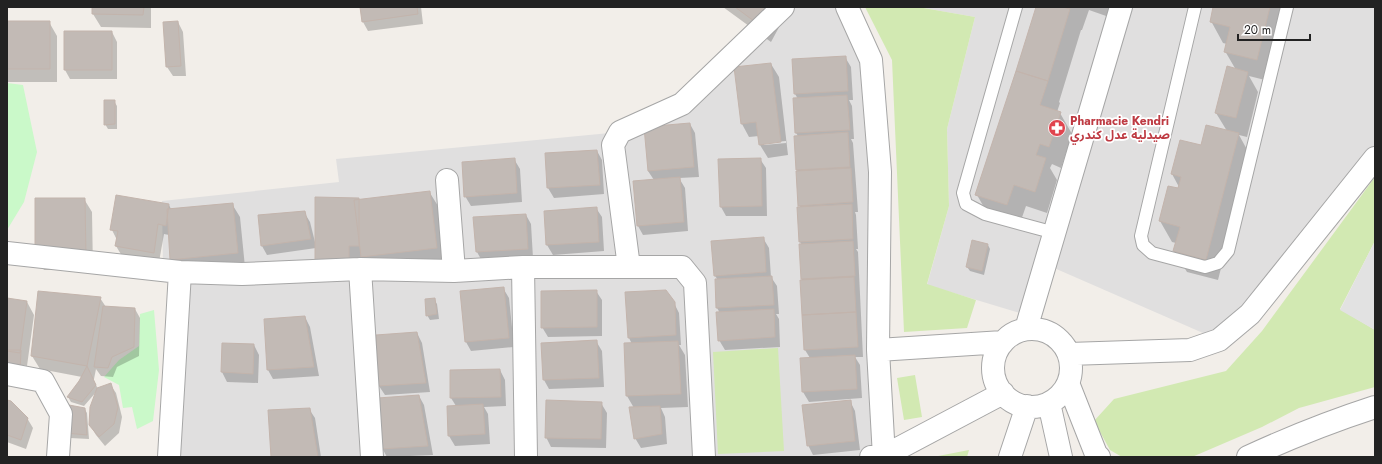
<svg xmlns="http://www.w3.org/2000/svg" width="1382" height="464" font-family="Jost,'Noto Sans Arabic',sans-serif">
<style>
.residential{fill:#e0dfdf}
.grass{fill:#d2e9b2}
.park{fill:#caf9c9}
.parking{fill:#e2e2e2}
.shadow{fill:#0003;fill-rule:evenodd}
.building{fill:#c2bab5;stroke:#c3b4ac}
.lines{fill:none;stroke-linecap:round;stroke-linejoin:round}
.service-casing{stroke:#a6a6a6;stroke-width:14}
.minor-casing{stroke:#a6a6a6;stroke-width:24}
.service{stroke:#fff;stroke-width:12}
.minor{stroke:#fff;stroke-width:22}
.labels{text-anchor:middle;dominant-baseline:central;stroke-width:3.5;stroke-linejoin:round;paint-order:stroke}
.health-label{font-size:12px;font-weight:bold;fill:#be3a42;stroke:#fff;text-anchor:start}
</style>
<rect width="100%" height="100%" fill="#f2eee9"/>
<!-- residential -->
<path class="residential" d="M783,7H847L871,61L884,457H169L180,272L163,270L162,201L339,182L336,159L620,132L682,104Z
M918,7H1375V158L1219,340L1045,264L1030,316L927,285L949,206L947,129L975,17Z"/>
<!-- grass -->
<path class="grass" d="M865,7H918L975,17L947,129L949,206L927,284L976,300L967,328L904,332L892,60Z
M1375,177V241L1340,309L1375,330V387L1299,408L1262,427L1192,457H1122L1110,450L1094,421L1114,399L1226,371L1262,331Z
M778,348L784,451L718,454L713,352Z
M915,375L922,417L904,420L897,378Z
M969,450L967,457H933Z"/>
<!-- park -->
<path class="park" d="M7,83L23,85L37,152L24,202L7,230Z
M154,310L159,370L153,421L137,429L132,407L123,408L119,385L104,377L119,360L139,346L140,314Z"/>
<!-- parking -->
<path class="parking" d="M1375,241V330L1340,310Z"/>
<!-- shadow -->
<path class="shadow" d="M93,7H151V28L101,27L93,14Z
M361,7H421L423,24L368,31L363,22Z
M723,7H790L771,42Z
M1037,7H1112L1109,17L1089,10L1082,30H1081L1059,102L1060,103L1057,112L1060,113L1072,134L1061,168L1052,164L1050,168L1057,180L1047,213L1026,206L1019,226L989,216L977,195Z
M1214,7H1288L1269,81L1249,76L1258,92L1247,137L1239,135L1250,155L1218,280L1187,272L1174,251L1176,243L1172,242L1160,221L1179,187L1172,174L1227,131L1216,113L1236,70L1225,51L1227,44L1223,43L1211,21Z
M7,22H49L57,36V82H7Z
M178,22L183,32L186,76H173L167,67Z
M112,32L117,42V79H70L65,70Z
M845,57L851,67L853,100H849L852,106L854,139H851L853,143L858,212H855L856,215L858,249H856L858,252L863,357H855L860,365L862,398L809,402L803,392L801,359L810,358L805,350L800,245H802L800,242L798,208H801L799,205L798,172L797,170L798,136L796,133L798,99L795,94Z
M771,64L779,77L788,155L768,158L760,145L759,136L749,137L742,124ZM786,141V143L764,145V143Z
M114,101L117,106V129H108L105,124Z
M690,124L695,133L699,177L679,178L685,188L688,231L643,235L638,226L654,180L648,171Z
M597,151L602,160L604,194L554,198L548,188L546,154Z
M514,159L520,169L522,202L471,206L465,196Z
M760,159L766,168L767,216H726L721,207Z
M430,193L438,206L444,262L356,276L316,248L267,255L262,246L304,212L310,222L316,246L359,200Z
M84,199L92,212L93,270H44L36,257Z
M232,204L240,217L245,267L178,273L171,259L169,235L164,234L159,262L122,256L116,246L117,240L112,230L169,205L171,209Z
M596,208L602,217L604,251L553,255L547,245L545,211Z
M526,215L531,224L533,258L482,261L477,252Z
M763,238L769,248L771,277L777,286L779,314H776L779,319L780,347L725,350L719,340L720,313L717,308L718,280L715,276Z
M988,245L990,249L984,275L970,271L967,267Z
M503,288L509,298L514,347L471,351L466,342Z
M596,291L602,300V336L548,337L542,327Z
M626,293L674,303L679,313L681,345H679L685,355L688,407L661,408L665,417L667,444L641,448L635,438L634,408L627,396L632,344L629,338Z
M100,298L106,307L135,309L140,318L139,356L117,367L113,377L101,376L96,369L94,379H93L98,389L110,384L116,393L122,417L119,433L105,446L96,435L90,425L97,391L84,406L71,402L68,397L82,377L40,369L32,356Z
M7,299L27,302L34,315L27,366L23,365V377L7,363Z
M434,300L437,304L439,319L430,320L427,315Z
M305,317L310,327L319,376L273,379L268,370Z
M417,333L422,343L430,392L385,395L379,386Z
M596,341L602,351L604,387L549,389L544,380Z
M223,344L254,345L259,355L258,383L227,382L222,372Z
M500,370L505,380L506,406L484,407L488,414L490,444L455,446L449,436L448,407L456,406L451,398Z
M419,396L424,405L433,455L387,457L382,448Z
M7,401L27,418L33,428L26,449L7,442Z
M850,401L855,411L860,450L813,455L808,445Z
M601,403L607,413L606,448L551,447L546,437Z
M84,408L87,413L89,439L70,438L67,433Z
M309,409L315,418L321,457H272Z"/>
<!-- building -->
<path class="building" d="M92,7H144L143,15L92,14Z
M360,7H417L418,14L362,22Z
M735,7H772L762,27Z
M1036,7H1063L1070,9L1048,81L1016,71Z
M1213,7H1270L1257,60L1224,52L1230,27L1210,22Z
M7,21H50V69H7Z
M178,21L181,66L166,67L163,22Z
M64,31H112V70H64Z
M846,56L848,91L794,94L792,59Z
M771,63L781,142L759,145L756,122L741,124L734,67Z
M1227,66L1248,72L1236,118L1215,113Z
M1016,71L1048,81L1040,105L1061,112L1049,147L1040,144L1036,155L1046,158L1035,192L1014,185L1007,205L975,195Z
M847,95L850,130L795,133L793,98Z
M104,100H115V124L104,125Z
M690,123L694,167L648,171L644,127Z
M1206,125L1239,133L1206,260L1173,251L1180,227L1159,221L1168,186L1178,188L1181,177L1171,174L1180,140L1201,145Z
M848,132L850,167L796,170L794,136Z
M597,150L600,185L547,188L545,153Z
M515,158L517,193L464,197L462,162Z
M761,158L762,206L720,207L718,159Z
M851,168L853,202L798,206L796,171Z
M680,177L684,222L637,226L633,181Z
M430,191L437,248L361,257L354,200Z
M116,195L169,204L166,226L158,224L154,253L115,246L118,231L110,230Z
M315,197L359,198V246H349V263H315Z
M35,198H85L86,257H35Z
M233,203L238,253L170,260L167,209Z
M852,204L853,239L799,242L797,207Z
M597,207L599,242L546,245L544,211Z
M305,211L311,239L261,246L258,215Z
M526,214L528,249L476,252L473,217Z
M764,237L766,272L714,276L711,241Z
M972,240L988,244L982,271L966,267Z
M853,241L855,276L801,279L799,244Z
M772,276L774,305L716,308L715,279Z
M854,277L856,312L802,315L800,280Z
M504,287L509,338L465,342L460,291Z
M597,290V327L541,328V291Z
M666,290L675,302L676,335L628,338L625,292Z
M38,291L101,297L87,366L31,356Z
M7,298L27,301L20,353L7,351Z
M435,298L437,314L426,316L425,299Z
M103,306L135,308L134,347L112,357L108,368L94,367Z
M774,309L775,337L718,341L716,312Z
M856,312L858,347L804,350L802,315Z
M305,316L314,367L267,370L264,319Z
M417,332L426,383L378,386L376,335Z
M597,340L599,378L543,380L541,343Z
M678,341L681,394L626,396L624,343Z
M222,343L254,344L253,374L221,372Z
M7,350H21L20,372L7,371Z
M855,355L857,389L802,392L800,358Z
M87,366L96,385L82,402L67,397L79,381Z
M500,369L501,397L450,398V370Z
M111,383L118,407L114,424L99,437L89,425L90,407L97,388Z
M419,395L428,446L381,449L378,398Z
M7,400L11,401L28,418L21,440L7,435Z
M546,400L602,402L601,439L545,438Z
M851,400L855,441L807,446L802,405Z
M483,404L485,434L448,436L447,406Z
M69,405L85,408L87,435L66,433Z
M660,406L662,434L634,439L629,407Z
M310,408L318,457H271L268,410Z"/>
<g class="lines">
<!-- service casing -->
<g class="service-casing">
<path id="service" d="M1016,7L963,193L966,204L985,214L1055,233
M1195,7L1141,236L1143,245L1152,253L1205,267L1218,263L1228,251L1287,7"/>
</g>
<!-- minor casing -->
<g class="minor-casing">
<path id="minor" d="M847,7L871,60L880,172L878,350L884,457
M447,180L454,271
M7,253L180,272L242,274L360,269L454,271L523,267H629
M523,267L526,457
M360,269L372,457
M1026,329L1121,7
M993 368a39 39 0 1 1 78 0a39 39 0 1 1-78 0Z
M878,350L1003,342
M1069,354L1190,350L1219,340L1250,314L1375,158
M7,374L43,381L61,414L58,457
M1068,383L1096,454L1099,457
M1049,403L1061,457
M169,457L180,272
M704,457L695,283L682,267H629L613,145L620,132L682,104L783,7
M871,457L884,456L1003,393
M1010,457L1027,406
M1248,457C1289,438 1332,421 1375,407"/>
</g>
<!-- service -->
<use href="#service" class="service"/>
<!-- minor -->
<use href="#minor" class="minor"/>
</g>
<!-- icons -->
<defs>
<g id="pharmacy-disc" transform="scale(0.9)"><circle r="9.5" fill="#e0444e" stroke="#fff"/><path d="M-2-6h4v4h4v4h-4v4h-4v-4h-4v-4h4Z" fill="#fff"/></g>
</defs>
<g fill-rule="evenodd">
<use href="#pharmacy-disc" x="1057" y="128"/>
</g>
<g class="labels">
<!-- health labels -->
<g class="health-label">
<text x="1070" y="121">Pharmacie Kendri<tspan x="1070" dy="14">صيدلية عدل كندري</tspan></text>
</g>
</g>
<!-- border -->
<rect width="1382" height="464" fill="none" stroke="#222222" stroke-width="16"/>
<!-- scale -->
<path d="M1238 34v6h72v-6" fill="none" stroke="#222222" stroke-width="2"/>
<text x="1244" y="34" font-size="12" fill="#222222" stroke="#ffffff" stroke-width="3" paint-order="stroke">20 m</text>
</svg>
